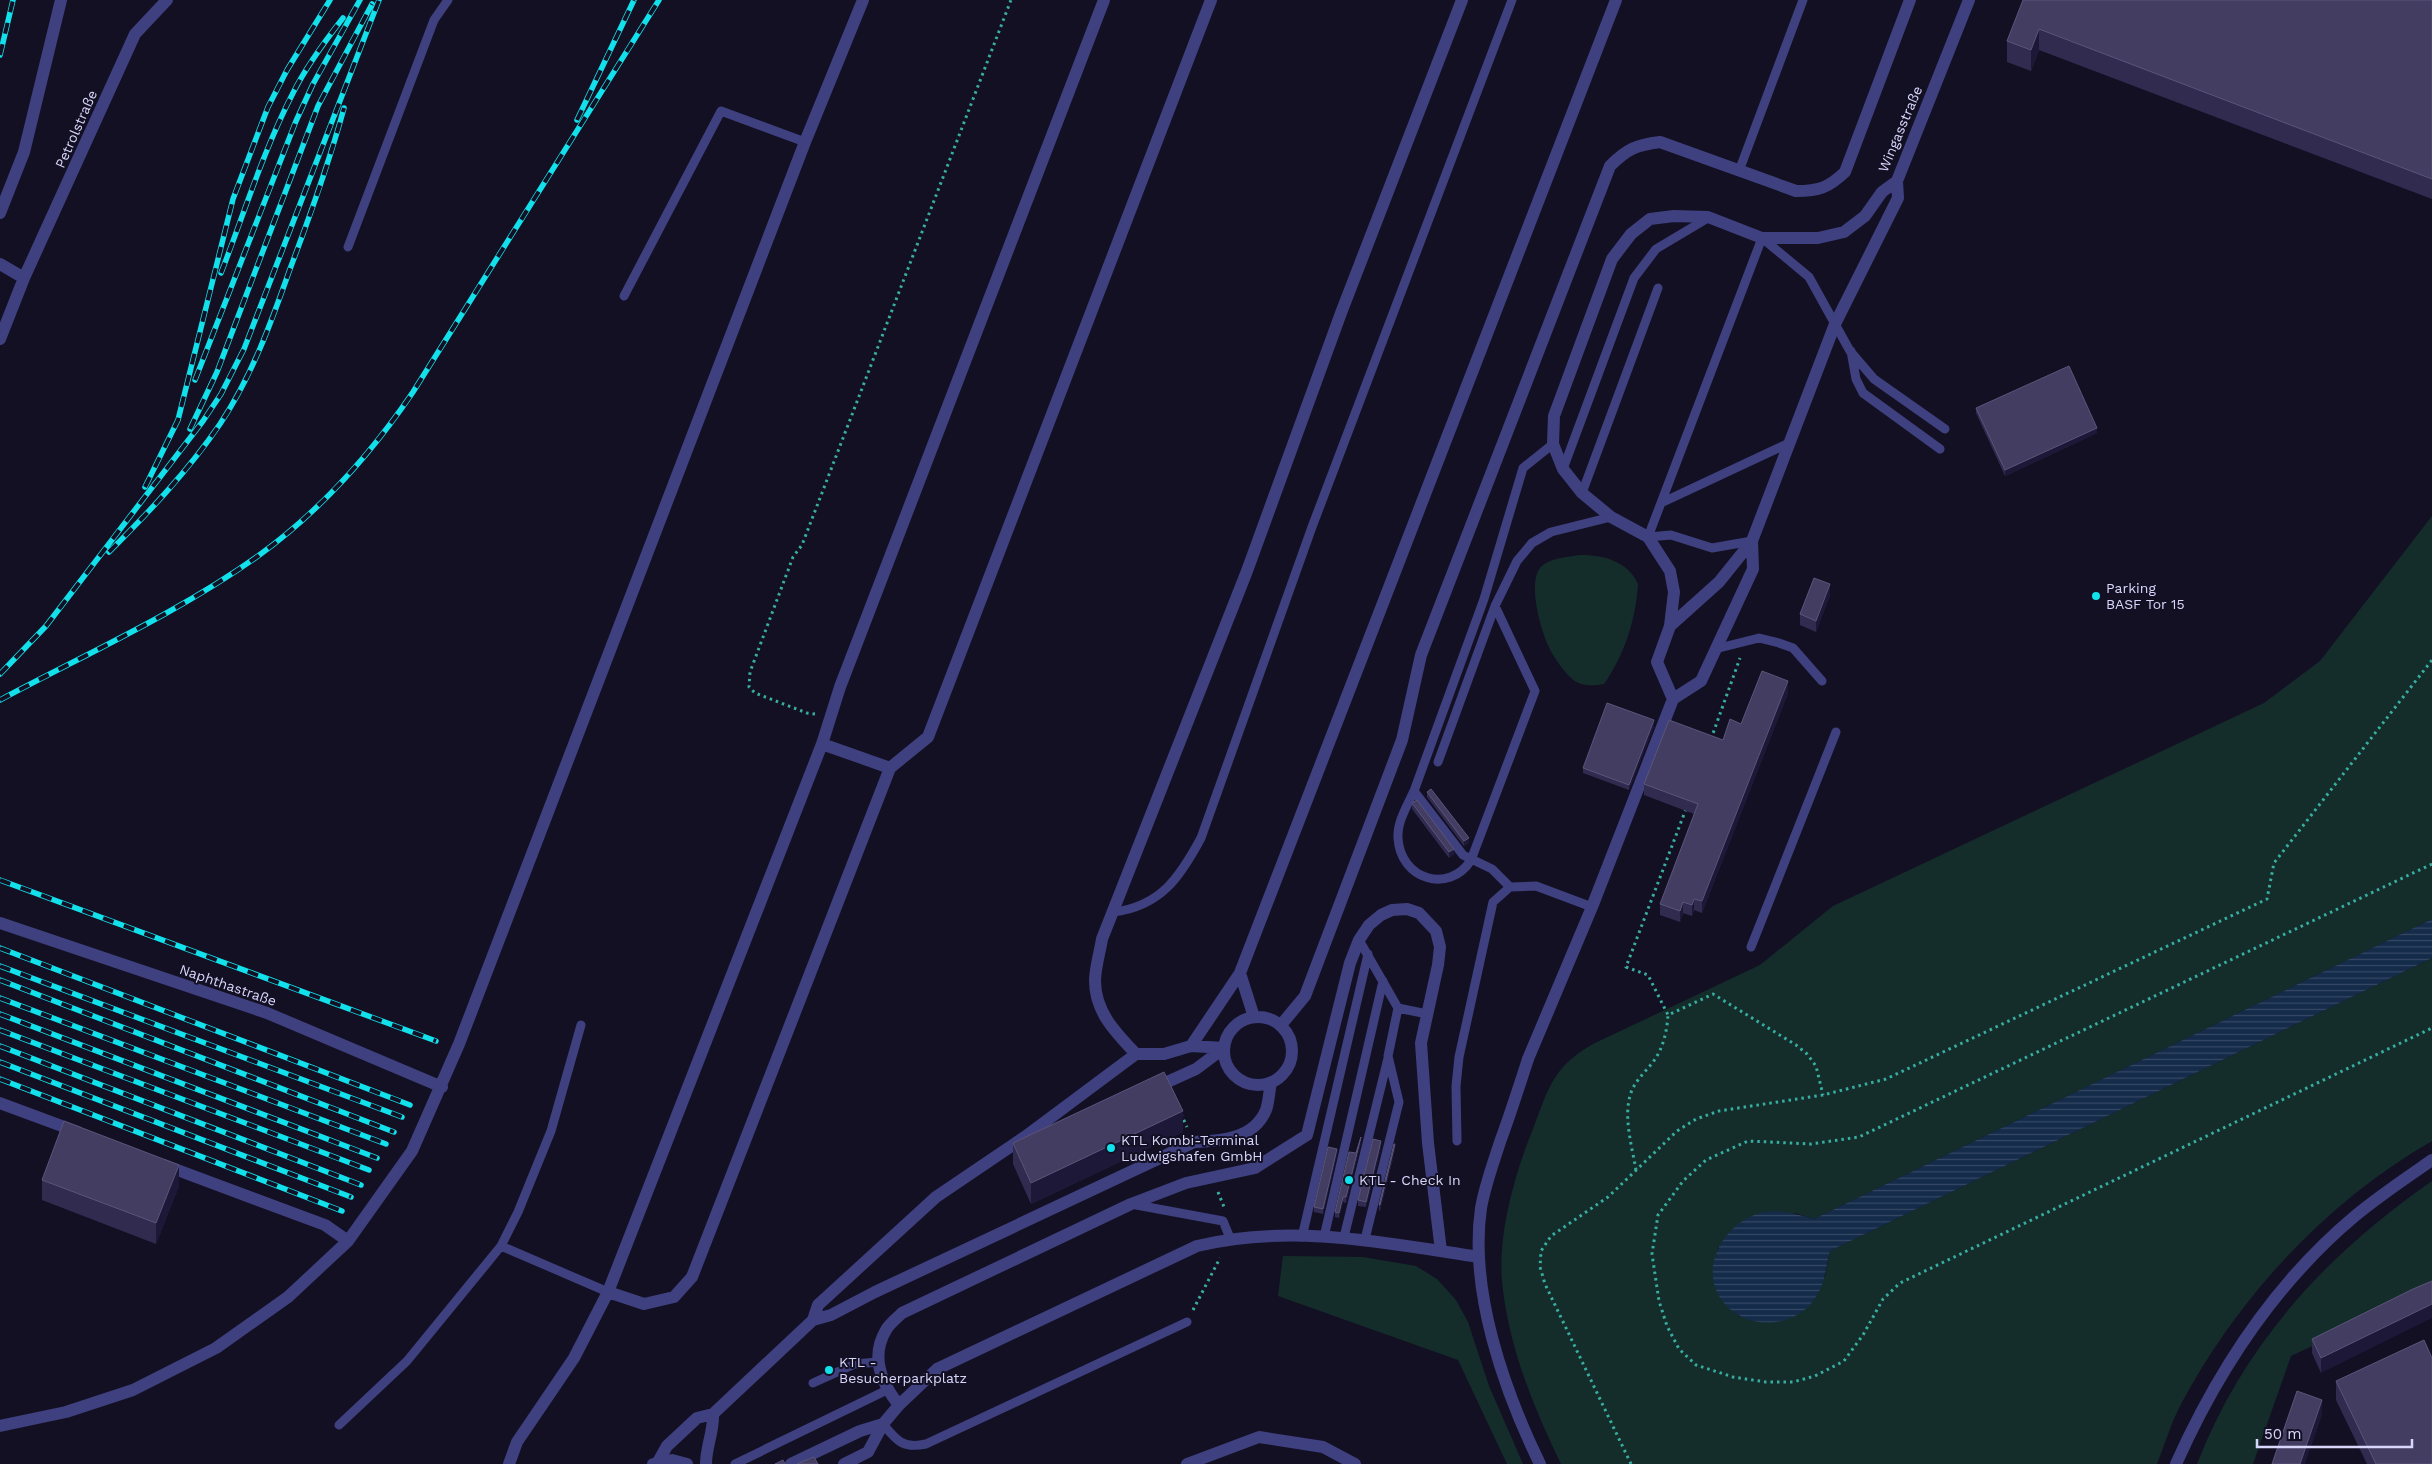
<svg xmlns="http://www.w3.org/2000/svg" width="2432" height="1464" font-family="'Work Sans',sans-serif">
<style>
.grass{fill:#142d2b}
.water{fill:url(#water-rules)}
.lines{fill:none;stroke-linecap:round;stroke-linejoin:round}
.path{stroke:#38aea1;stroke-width:3;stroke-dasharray:2.5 4;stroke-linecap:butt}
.service{stroke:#3f407f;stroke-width:9}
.minor{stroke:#3f407f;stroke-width:12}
.tertiary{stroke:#3f407f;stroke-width:12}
.rail-casing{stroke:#12e1ec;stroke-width:5.5}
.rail{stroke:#131024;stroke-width:4;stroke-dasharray:11;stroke-linecap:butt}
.wall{fill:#312b50}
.shaded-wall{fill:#1d1837}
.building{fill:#433d62;stroke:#5a557a}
.poi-dot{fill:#12e1ec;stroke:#131024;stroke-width:2}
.labels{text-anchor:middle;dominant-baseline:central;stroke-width:4;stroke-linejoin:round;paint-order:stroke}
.street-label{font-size:14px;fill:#d9d6fc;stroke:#131024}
.poi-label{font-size:14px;fill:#d9d6fc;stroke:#131024;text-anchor:start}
</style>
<defs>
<pattern id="water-rules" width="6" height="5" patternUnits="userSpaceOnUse" patternTransform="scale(1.25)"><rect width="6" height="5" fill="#142b4a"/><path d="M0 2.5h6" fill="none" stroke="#364965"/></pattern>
</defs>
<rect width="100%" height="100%" fill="#131024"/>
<!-- grass -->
<path class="grass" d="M2432,516V919L1814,1219L1795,1213L1718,1248C1710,1284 1713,1292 1740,1317L1825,1277L1830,1251L2432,958V1141C2326,1202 2239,1296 2181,1404C2171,1423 2165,1444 2157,1464H1561C1533,1406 1508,1345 1502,1281C1498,1233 1515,1173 1533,1129C1549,1087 1553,1066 1595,1043L1760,965L1833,906L2264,703L2320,661Z
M1580,555C1603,555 1628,561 1638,584C1636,619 1624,656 1604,684C1592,686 1581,687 1571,678C1562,669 1552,655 1547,643C1540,626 1528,584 1540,568C1548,558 1568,557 1580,555Z
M2432,1181V1290L2291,1356L2253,1464H2197C2244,1343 2327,1254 2432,1181Z
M1283,1256L1363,1257L1416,1266L1437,1279L1456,1300L1468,1322L1489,1386L1523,1464H1507L1458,1360L1278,1296Z"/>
<!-- water -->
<path class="water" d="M2432,919V958L1830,1251C1826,1267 1825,1284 1815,1298C1795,1330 1742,1331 1721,1299C1697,1264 1729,1218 1765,1212C1782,1209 1799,1215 1814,1219Z"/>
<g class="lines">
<!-- path -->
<path class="path" d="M815,714L807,713L755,693L749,687L750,672L793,557L802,545L1011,0
M1711,739L1740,658
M1686,809L1626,967L1648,975L1668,1015L1713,994L1796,1045L1807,1054L1816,1066L1823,1095
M2432,864L1859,1137L1811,1144L1748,1141L1706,1160L1683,1181L1658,1215L1652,1254L1659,1301L1667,1326L1679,1349L1696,1365L1733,1377L1766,1382H1793L1815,1376L1844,1361L1863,1335L1883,1299L1900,1283L2432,1028
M1181,1114L1187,1127
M1636,1170C1632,1146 1622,1114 1632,1090C1637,1079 1646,1071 1653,1062C1663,1049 1667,1031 1668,1015
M1218,1192L1224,1207
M1193,1310L1220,1258
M1631,1464L1545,1284L1540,1267L1541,1251L1551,1236L1608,1197L1677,1131L1696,1119L1719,1111L1823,1095L1886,1079L2267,899L2274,863L2432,660"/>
<!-- service -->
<path class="service" d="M1739,171L1803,0
M348,247L434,20L448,0
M624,296L721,111L805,142
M1851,351L1856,379L1863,393L1940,449
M1563,469L1634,278L1656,249L1708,218
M1582,493L1658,288
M1661,503L1789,443
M1752,541L1712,548L1671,535L1648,537L1762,238L1809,277L1850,351L1874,379L1945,429
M1495,606L1535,691L1471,860C1449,895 1400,879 1398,838C1397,822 1407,806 1414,791L1484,599L1523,468L1553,444
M1715,649L1759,638L1779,643L1793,648L1822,681
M1438,762L1495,606L1517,561L1532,543L1551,532L1611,517
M1414,791L1463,855L1492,869L1510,887
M1114,912C1161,906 1180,877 1201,838L1312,527L1512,0
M1359,940L1398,1008L1388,1056L1399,1102L1365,1239
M1751,947L1836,732
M1398,1008L1427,1014
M1457,1141L1456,1086L1459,1057L1493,902L1510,887L1536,886L1592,907
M1131,1204L1223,1221L1230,1238
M1302,1237L1368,954
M1324,1237L1383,981
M1344,1237L1388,1058
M501,1246L608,1292
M813,1383L855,1364L878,1362
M883,1424C897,1441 903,1449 926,1444L1187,1322
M339,1425L407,1361L501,1246L518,1212L551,1131L581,1025
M735,1464L887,1390"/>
<!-- minor -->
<path class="minor" d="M0,213L24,152L61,0
M0,264L24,278L0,339
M24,278L135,34L167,0
M1670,626L1719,582L1752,541L1835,324L1898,198L1897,181
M1673,699L1657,662L1670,626L1674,592L1670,571L1648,537L1611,517L1582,493L1563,469L1553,444L1554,416L1612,259L1631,234L1650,219L1674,216L1708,217L1762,238H1818L1844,232L1865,216L1882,192L1897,181L1969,0
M822,744L890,768
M0,923L267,1013L442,1087
M1240,973L1254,1017
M1224 1051a34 34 0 1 1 68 0a34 34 0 1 1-68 0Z
M1281,1025L1305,996L1402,740L1421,655L1610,166C1627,149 1636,145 1660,142L1796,191C1819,191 1828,188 1845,172L1910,0
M1191,1046L1240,973L1616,0
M1224,1048L1191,1046L1164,1054H1136C1116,1033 1095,1012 1095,981C1095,968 1100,952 1102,939L1247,571L1341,313L1462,0
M1528,1059L1592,907L1673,699L1701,681L1753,569L1752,541
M1154,1088L1196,1069L1224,1048
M0,1103L78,1132
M164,1165L325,1225L348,1241
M608,1292L644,1304L674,1297L692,1277L890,768L928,737L1211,0
M813,1320L831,1315L875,1292L1194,1142C1221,1141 1254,1139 1266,1110C1269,1102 1269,1091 1271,1083
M899,1405C882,1384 870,1357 886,1330C889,1324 897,1318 902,1313L1131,1204L1186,1183L1255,1168L1307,1135L1350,963L1359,940L1369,925L1381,915L1392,910L1407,909L1419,913L1436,931L1440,947L1438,965L1421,1043L1428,1143L1441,1251
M0,1426L66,1412L133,1390L216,1348L288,1297L348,1241L412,1151L459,1044L805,142L863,0
M658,1462L667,1446L697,1418L713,1414L813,1320L818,1305L936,1197L1026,1136L1136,1054
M509,1464L517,1442L574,1358L608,1292L822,744L840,687L1104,0
M653,1464L672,1460L687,1464
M706,1464C706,1446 714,1431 713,1414
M791,1464L860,1431L883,1424
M844,1464L868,1452L883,1424L899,1405L937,1369L1197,1246C1290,1223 1386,1243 1479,1257
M1187,1464L1259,1437L1323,1447L1355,1464"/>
<!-- tertiary -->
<path class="tertiary" d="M1528,1059C1519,1087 1510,1115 1500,1142C1493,1164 1485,1185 1481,1208C1469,1291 1504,1390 1540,1464
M2176,1464C2218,1370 2275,1283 2355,1216C2379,1196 2406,1178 2432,1160"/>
<!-- rail casing -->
<g class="rail-casing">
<path id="rail" d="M0,55L13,0
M577,120L634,0
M221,273C244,214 263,151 293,93C306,67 325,41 343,18
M195,380L296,121L313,84L360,0
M190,429L217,372L318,106L372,4
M145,487L178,420L233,199L268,107L287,70L330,0
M109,552C149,512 188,471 220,424C252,376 271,323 290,269C310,216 329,163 344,108
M0,674L46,626L203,421L221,394L244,349L379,0
M0,700C86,654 178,613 258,556C319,512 371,454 413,392L659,0
M0,880L436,1041
M0,948L410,1105
M0,966L402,1117
M0,980L394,1132
M0,998L386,1144
M0,1014L377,1158
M0,1030L369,1170
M0,1046L361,1185
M0,1062L351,1197
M0,1079L342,1211"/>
</g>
<!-- rail -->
<use href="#rail" class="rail"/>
</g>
<!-- wall -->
<path class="wall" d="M2023,0H2432V199L2039,50L2031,71L2007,62V41Z
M1976,408L2097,433L2005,476L1976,413Z
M1830,595L1816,632L1800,625V614Z
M1788,693L1702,913L1694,910L1692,916L1683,913L1680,922L1660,915V904L1694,814L1644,795V784L1723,740L1741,724Z
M1654,726L1629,790L1583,773V768Z
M1427,792L1469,843L1464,846L1427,797Z
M1412,803L1454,854L1449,858L1412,809Z
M1183,1132L1031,1204L1013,1164V1143Z
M1361,1142L1346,1203L1343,1202L1339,1218L1335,1217V1212L1356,1153Z
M1381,1147L1366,1207L1358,1206V1200Z
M1395,1150L1380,1211L1379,1210V1205Z
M1337,1154L1323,1214L1314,1212V1207Z
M42,1180L179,1186L156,1244L42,1200Z
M2413,1289L2321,1373L2312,1353V1339Z
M2336,1381L2432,1464H2367L2336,1400Z"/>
<!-- shaded-wall -->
<path class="shaded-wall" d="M2039,29V50L2031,71V50Z
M2097,428V433L2005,476V470Z
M1830,584V595L1816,632V621Z
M1788,681V693L1702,913V901Z
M1654,720V726L1629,790V785Z
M1469,838V843L1464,846V841Z
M1454,849V854L1449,858V852Z
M1694,899V910L1692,916V905Z
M1683,902V913L1680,922V911Z
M1183,1111V1132L1031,1204V1183Z
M1361,1137V1142L1346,1203V1197Z
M1381,1141V1147L1366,1207V1202Z
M1395,1144V1150L1380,1211V1205Z
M1337,1149V1154L1323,1214V1209Z
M179,1165V1186L156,1244V1223Z
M1343,1197V1202L1339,1218V1213Z
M2432,1304V1318L2321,1373V1358Z
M2322,1400V1415L2305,1464H2300Z"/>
<!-- building -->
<path class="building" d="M2023,0H2432V179L2039,29L2031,50L2007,41Z
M2069,366L2097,428L2005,470L1976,408Z
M1814,578L1830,584L1816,621L1800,614Z
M1762,671L1788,681L1702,901L1694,899L1692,905L1683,902L1680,911L1660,904L1698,804L1644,784L1669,720L1723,740L1730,719L1741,724Z
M1607,703L1654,720L1629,785L1583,768Z
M1431,789L1469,838L1464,841L1427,792Z
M1417,800L1454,849L1449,852L1412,803Z
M1164,1072L1183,1111L1031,1183L1013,1143Z
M64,1121L179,1165L156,1223L42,1180Z
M1361,1137L1346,1197H1343L1339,1213L1335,1212L1349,1152L1356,1153Z
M1373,1139L1381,1141L1366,1202L1358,1200Z
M1394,1144H1395L1380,1205H1379Z
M1328,1147L1337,1149L1323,1209L1314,1207Z
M2432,1281V1304L2321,1358L2312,1339L2413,1289Z
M2424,1340L2432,1358V1464H2376L2336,1381Z
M2297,1391L2322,1400L2300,1464H2272Z
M814,1457L818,1464H797Z
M783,1460L785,1464H775Z"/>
<!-- markers -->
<g class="poi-dot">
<circle cx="2096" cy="596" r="5"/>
<circle cx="1111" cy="1148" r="5"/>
<circle cx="1349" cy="1180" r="5"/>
<circle cx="829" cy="1370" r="5"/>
</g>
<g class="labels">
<!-- street labels -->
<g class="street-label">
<text transform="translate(76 129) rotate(-66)">Petrolstraße</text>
<text transform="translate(1900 129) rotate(-67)">Wingasstraße</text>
<text transform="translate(228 985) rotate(19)">Naphthastraße</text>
</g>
<!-- poi labels -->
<g class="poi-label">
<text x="2106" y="588">Parking<tspan x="2106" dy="16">BASF Tor 15</tspan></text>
<text x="1121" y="1140">KTL Kombi-Terminal<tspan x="1121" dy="16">Ludwigshafen GmbH</tspan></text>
<text x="1359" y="1180">KTL - Check In</text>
<text x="839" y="1362">KTL -<tspan x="839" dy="16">Besucherparkplatz</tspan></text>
</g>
</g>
<!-- scale -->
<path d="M2257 1439v8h155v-8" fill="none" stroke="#d9d6fc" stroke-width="2.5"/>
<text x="2264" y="1439" font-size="15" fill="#d9d6fc" stroke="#131024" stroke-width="4" paint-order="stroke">50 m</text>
</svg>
